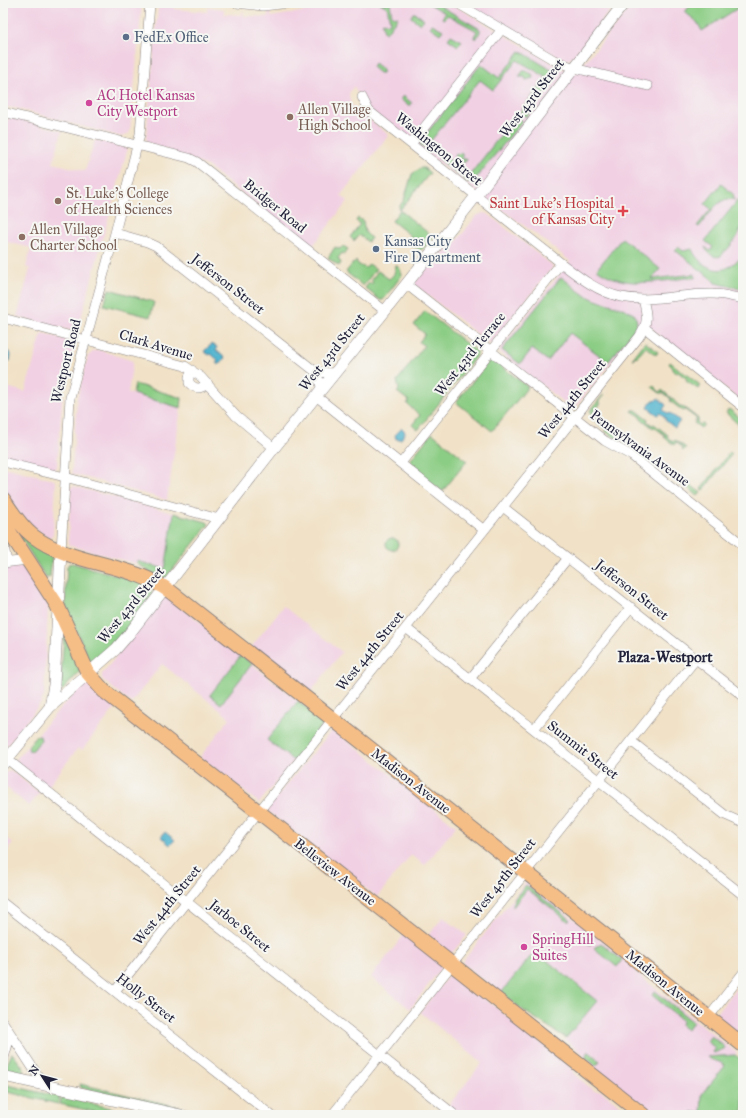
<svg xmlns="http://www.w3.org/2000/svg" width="746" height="1118" font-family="'IM FELL Great Primer',serif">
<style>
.built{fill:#f1d0e3}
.green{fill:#8ccd85;stroke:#577860}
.water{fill:#4fb3ce;stroke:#386a84}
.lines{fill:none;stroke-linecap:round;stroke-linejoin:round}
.minor-casing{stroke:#8a8281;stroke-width:10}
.tertiary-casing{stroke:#8a8281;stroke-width:12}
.primary-casing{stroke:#8a8281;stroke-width:16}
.minor{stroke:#fff;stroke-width:9}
.tertiary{stroke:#fff;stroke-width:11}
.primary{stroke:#f6be87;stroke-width:14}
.service-dot{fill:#5c6f8a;stroke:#f6f6f2;stroke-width:1.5}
.hotel-dot{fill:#d1479c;stroke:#f6f6f2;stroke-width:1.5}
.education-dot{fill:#8d6e63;stroke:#f6f6f2;stroke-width:1.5}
.health-dot{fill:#e0444e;stroke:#f6f6f2;stroke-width:1.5}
.labels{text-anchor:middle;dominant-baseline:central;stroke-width:4;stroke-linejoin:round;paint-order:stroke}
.service-label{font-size:14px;fill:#4e5e75;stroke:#f6f6f2;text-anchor:start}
.hotel-label{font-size:14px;fill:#b23c85;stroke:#f6f6f2;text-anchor:start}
.street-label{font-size:14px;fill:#22223b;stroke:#f6f6f2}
.education-label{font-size:14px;fill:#785e54;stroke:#f6f6f2;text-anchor:start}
.health-label{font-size:14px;fill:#be3a42;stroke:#f6f6f2;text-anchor:end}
.neighbourhood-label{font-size:15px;font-weight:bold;fill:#22223b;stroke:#f6f6f2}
</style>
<rect width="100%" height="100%" fill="#f6f6f2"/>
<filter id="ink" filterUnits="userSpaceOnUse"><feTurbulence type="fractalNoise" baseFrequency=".025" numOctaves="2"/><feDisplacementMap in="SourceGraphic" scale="8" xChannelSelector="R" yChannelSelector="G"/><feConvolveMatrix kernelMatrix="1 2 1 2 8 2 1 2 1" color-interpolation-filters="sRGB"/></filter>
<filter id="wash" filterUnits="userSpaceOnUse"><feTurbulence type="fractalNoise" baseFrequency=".012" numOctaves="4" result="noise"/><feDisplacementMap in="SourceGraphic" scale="16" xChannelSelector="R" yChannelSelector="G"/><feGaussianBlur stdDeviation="0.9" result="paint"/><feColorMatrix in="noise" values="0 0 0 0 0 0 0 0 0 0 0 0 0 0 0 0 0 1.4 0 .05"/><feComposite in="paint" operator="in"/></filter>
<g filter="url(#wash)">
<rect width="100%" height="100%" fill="#f1e2c7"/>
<!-- built -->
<path class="built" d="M3,3H142L130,131L129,133L122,137L15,108L7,107L3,108Z
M160,3H175V9L207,12L208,7L223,9L224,10V14L241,15L243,10L244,16L268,17L269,11L271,12V17L306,11L307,5L309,3L311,4L312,9L332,4L333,3H450L563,69L576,73L634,3H692L685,12L697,22L702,31L738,8L743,10V403L650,328H638L632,337L574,409H572L500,353L499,349L570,261L533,232L474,190L363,105L354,86L350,91L349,95L351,105L389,135L341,195L348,201L311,248L207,166L148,143L146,138L158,8Z
M465,3H616L574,56L570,59L565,61Z
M10,117L62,131L53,163L85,171L95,140L126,147V149L127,151L119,180L77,332L17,317L30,269L26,267L31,248L3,241V137L7,121Z
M483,213L488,214L552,265L553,267L490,344L416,286L414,283L435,259L457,241L476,216Z
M42,333L75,342L76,344L63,391L57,466L53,470L3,456V386L25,392Z
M99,350L133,361L128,393L181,408L167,500L73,474L72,472L77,399L88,356L94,351Z
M3,467L52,479L55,481L56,483L53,534L49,538L38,531L21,516L3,489Z
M73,486L174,513L165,569L138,561L137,564L69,545L68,541L71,488Z
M22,566L26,568L48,602V607L44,696L40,704L3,751V567Z
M166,595L298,701L267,740L294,761L259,803L200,757L230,718L162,664L131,703L102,679V674Z
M283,606L342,652L308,695L250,649Z
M83,684L90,685L116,707L82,750L78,748L47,788L16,761L17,758L55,714Z
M333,729L456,826L425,865L411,855L377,897L269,812L268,810L271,804Z
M10,770L40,793L29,806L3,785V777L7,771Z
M3,836L13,843L3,856Z
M527,882L633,965L636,973L737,1053L735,1055L708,1058L712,1061H720L726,1065L702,1094L701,1113L692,1112L690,1115H659L641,1101L634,1100L586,1062L583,1054L565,1040L597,1001L536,951L501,994L463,964V961L525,883Z
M443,917L467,935L451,954L428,936Z
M404,935L441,964L442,967L410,1009L371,977Z
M451,974H453L569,1065L574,1074L594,1091H601L621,1106L625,1110V1114L461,1115L448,1106L482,1063L420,1012L449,975Z
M743,979V1040L717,1017L718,1012Z"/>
<!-- green -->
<path class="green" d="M380,3H390L392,16L398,17L386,33L384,32L382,23L383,22L389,24L390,21L387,7Z
M428,3H435L480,29V32L476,39L474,36L477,31L448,15L444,19L442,18L445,13Z
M692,3H743V10L738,8L702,31L697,22L685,12Z
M413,13H415L424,19L420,24L411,17Z
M432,24L443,30L440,34L430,27Z
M451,35L462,41L458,46L448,39Z
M520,51L555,72L556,78L549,88L542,83L546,77L517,60L493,90L480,80L429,143L434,147L430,152L419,143L481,64L499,78Z
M374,63L383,70L382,73H379L372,67Z
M523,71H525L532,74L533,78L526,80L525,77H519Z
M542,84L548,89L526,117L520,112Z
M403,96L412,103L410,106L401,100V98Z
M517,116L522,122L472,183L469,182L468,183L438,158L441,155H444L469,176L515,117Z
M462,153V159H468L464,163L461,162L455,157L456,154Z
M421,168H424L430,173L400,210L433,237L425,247L421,250L410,245L413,240L410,238L411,236L392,221L400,210L399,207L404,200L412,174Z
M721,184L734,195L733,198L735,200C719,194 708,217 699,227L697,226L711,209L705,204Z
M738,200L743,204V225L736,239L726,251H724L723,252L724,253C718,261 708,255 705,247L710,251L713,247L705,241Z
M358,218L363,221L365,232L371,238L368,242L359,235L354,241L350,237L360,224L356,221Z
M622,238L660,269L652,279L695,274V278C687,277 680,279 673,280C646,283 620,286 597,269Z
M343,246L348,249L344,254L342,253L338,258L341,263L339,266L328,258L335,247L340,249Z
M678,247L683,251L692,249C697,262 713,274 727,268C733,265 736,260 743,258V289L715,283L713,280L675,250Z
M356,261L359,265L366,268L369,264L376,269L363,286L346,272L353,263H354Z
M396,265L400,269L402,275L383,300H380L365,288L369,283L372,284L373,282L371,280L378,271L389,279L394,274Z
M561,277C570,283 579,293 589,297C604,305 621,304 635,315L637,322L635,329L608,362L570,333L548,361L532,349L520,364L502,350Z
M109,289L154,302L150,317L104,305Z
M425,311L477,352V355L418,430L412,425L420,415L407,404L409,401L397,392L399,390L397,381L424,346L419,342L425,334L414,325Z
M645,342L658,352L656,355L646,347L637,357L636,356L633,359H632Z
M492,359L528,387L492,431L456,402L489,361Z
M670,362L700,385L698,389L686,381L687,379L678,372L677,373L672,370L673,368L669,364Z
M135,384L182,398L181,408L133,394Z
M653,385L660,392L662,390L674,400V401L682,408L683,407L699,419L697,422L700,425L702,424L704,425L701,428L694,423L697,419L685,410L683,411L670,401L671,399L662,392L661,394L652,387Z
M603,395L604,396L599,402L601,403L593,413L608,424L604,428L593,419L590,411Z
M729,409L743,420V426L741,424L739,425L726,413Z
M633,410H636L648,419L647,421L652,425L654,424L668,435L667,437L673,442L675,440L686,448L683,451L682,450L683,448L676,442L674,445L664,437L665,435L654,427L653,428L639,417L640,416L632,411Z
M610,424L621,434L623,433L629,438L626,442L614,437L605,431Z
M432,433L467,461L442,492L410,465L411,459Z
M730,452L732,454L703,490L701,489Z
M683,479L701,493L698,496L686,486H682L679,484Z
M174,513L207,522L209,524L166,578C155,579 147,568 137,564V561L165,569Z
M8,517L26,539L33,545L52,556L50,577L46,578Z
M386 544a6 6 0 1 1 12 0a6 6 0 1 1-12 0Z
M72,563L138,581L152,587L151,597L113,646L92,663L90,662L65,605L67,566L69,564Z
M64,636L80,671L62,691L60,689Z
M241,655L252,664L221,704L210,695Z
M298,701L325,722L294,761L267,740Z
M36,736H40L41,740L33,750L29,751L28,746Z
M526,885L570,919L568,921L527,889L513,907L512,906L515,898Z
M588,934L593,938L590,945L585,941L583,942L577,937Z
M601,943L622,960L617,967L594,948Z
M535,951L597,1001L566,1038L524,1011L501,993Z
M655,991L693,1022L687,1030L681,1025L682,1020L652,995Z
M711,1036L725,1047L724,1049L714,1053L712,1052L715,1048L707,1041Z
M588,1051L600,1061L596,1066L586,1058V1055Z
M12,1053L24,1069L22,1073L5,1069Z
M735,1055L743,1061V1115H690L692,1112L701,1113L702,1094L725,1066C720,1060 713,1062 707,1057Z
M3,1084L60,1097L58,1104L3,1091Z
M80,1084L213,1115H200L81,1088Z
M62,1097L120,1110L119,1115H108L60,1104Z"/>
<!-- water -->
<path class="water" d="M212,344L217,347L216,350L225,358L219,365L216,363L218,360L211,354L209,355L204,351Z
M3,350L9,352L11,355L10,361L4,359Z
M658,398L666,405L663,410L669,414L670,413L680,421L675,428L665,420L666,418L660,413L658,415L648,408L651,402L654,400L655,401Z
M402,428L404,430L405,433L401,439H396L395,435Z
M165,832L175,840L170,845L161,837Z"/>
</g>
<g filter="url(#ink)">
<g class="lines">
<!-- minor casing -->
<g class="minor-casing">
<path id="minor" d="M236,3L263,6L289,3
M457,3L554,60L574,68L648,86
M362,97L369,111L561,263C579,277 598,292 621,297C652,303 683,293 713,294C723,294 733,297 743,299
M3,116L7,113L189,158L197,162L385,311
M411,144L502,29
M115,233L147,242L156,246L316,372L322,389
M406,284L605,441L632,456L743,545
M3,318L185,366L201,377L236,416L274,448
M645,328L743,407
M192,370L189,377V383C196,390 200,389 208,384
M316,372L335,373
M316,396L484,530
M3,462L65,477L219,519
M401,463L561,263
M503,507L743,696
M3,541L7,562
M61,551L70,398L115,233L140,134L150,3
M3,563L28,560
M406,628L743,895
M470,679L568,558
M534,729L631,607
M631,741L725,815L743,823
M7,759L455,1115
M3,903L271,1115
M115,991L639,337C649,323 647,315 643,299
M708,1018L743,973
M3,1022L44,1085
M3,1061L8,1044L6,1029
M332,1115L696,659"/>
</g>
<!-- tertiary casing -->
<g class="tertiary-casing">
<path id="tertiary" d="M50,707L116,649L129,634L274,448L385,311L469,205L624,3
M3,764L50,707L54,685L61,551
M3,1076L181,1115"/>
</g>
<!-- primary casing -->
<g class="primary-casing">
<path id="primary" d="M3,499C12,512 20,526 33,536C73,566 130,562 171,592L367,746L743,1045
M3,522L57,605L88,673L104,691L259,812L643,1115"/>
</g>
<!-- minor -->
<use href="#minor" class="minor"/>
<!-- tertiary -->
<use href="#tertiary" class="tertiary"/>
<!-- primary -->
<use href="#primary" class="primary"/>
</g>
</g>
<!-- markers -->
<g class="service-dot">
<circle cx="126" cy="37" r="4"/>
<circle cx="376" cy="249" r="4"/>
</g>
<g class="hotel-dot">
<circle cx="89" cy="103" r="4"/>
<circle cx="524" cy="947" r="4"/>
</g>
<g class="education-dot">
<circle cx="290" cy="117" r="4"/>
<circle cx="58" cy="201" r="4"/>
<circle cx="22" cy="237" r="4"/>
</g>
<path class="health-dot" d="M621 205h4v4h4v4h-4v4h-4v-4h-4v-4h4z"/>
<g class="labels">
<!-- service labels -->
<g class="service-label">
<text x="134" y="37">FedEx Office</text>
<text x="384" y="241">Kansas City<tspan x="384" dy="16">Fire Department</tspan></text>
</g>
<!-- hotel labels -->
<g class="hotel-label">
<text x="97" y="95">AC Hotel Kansas<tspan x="97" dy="16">City Westport</tspan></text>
<text x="532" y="939">SpringHill<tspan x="532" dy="16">Suites</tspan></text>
</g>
<!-- street labels -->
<g class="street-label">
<text transform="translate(532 98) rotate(-52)">West 43rd Street</text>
<text transform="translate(439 149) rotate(39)">Washington Street</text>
<text transform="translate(275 206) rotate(39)">Bridger Road</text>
<text transform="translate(228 284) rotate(38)">Jefferson Street</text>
<text transform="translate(156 345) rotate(17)">Clark Avenue</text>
<text transform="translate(332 352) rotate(-51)">West 43rd Street</text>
<text transform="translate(470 354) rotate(-51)">West 43rd Terrace</text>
<text transform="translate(66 361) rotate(-76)">Westport Road</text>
<text transform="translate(572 399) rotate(-51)">West 44th Street</text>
<text transform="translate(640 448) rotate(36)">Pennsylvania Avenue</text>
<text transform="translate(632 590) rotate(38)">Jefferson Street</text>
<text transform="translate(131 605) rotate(-50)">West 43rd Street</text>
<text transform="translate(370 651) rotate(-51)">West 44th Street</text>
<text transform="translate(583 750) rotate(38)">Summit Street</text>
<text transform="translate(411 781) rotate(38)">Madison Avenue</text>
<text transform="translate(335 872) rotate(38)">Belleview Avenue</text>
<text transform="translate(503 878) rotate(-52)">West 45th Street</text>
<text transform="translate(167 905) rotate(-51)">West 44th Street</text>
<text transform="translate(240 926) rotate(39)">Jarboe Street</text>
<text transform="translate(665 983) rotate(39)">Madison Avenue</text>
<text transform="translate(146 998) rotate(38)">Holly Street</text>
</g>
<!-- education labels -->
<g class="education-label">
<text x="298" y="109">Allen Village<tspan x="298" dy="16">High School</tspan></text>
<text x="66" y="193">St. Luke's College<tspan x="66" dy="16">of Health Sciences</tspan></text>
<text x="30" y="229">Allen Village<tspan x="30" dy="16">Charter School</tspan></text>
</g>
<!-- health labels -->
<g class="health-label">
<text x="614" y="203">Saint Luke's Hospital<tspan x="614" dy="16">of Kansas City</tspan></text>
</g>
<!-- neighbourhood labels -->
<g class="neighbourhood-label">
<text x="665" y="657">Plaza-Westport</text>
</g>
</g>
<!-- margin -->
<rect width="746" height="1118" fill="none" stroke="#f6f6f2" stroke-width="16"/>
<!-- north arrow -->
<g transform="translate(42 1076) rotate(306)" stroke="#f6f6f2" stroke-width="3" paint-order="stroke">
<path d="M0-3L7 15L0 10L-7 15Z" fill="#22223b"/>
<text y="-6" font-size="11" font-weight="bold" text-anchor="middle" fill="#22223b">N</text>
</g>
</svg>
